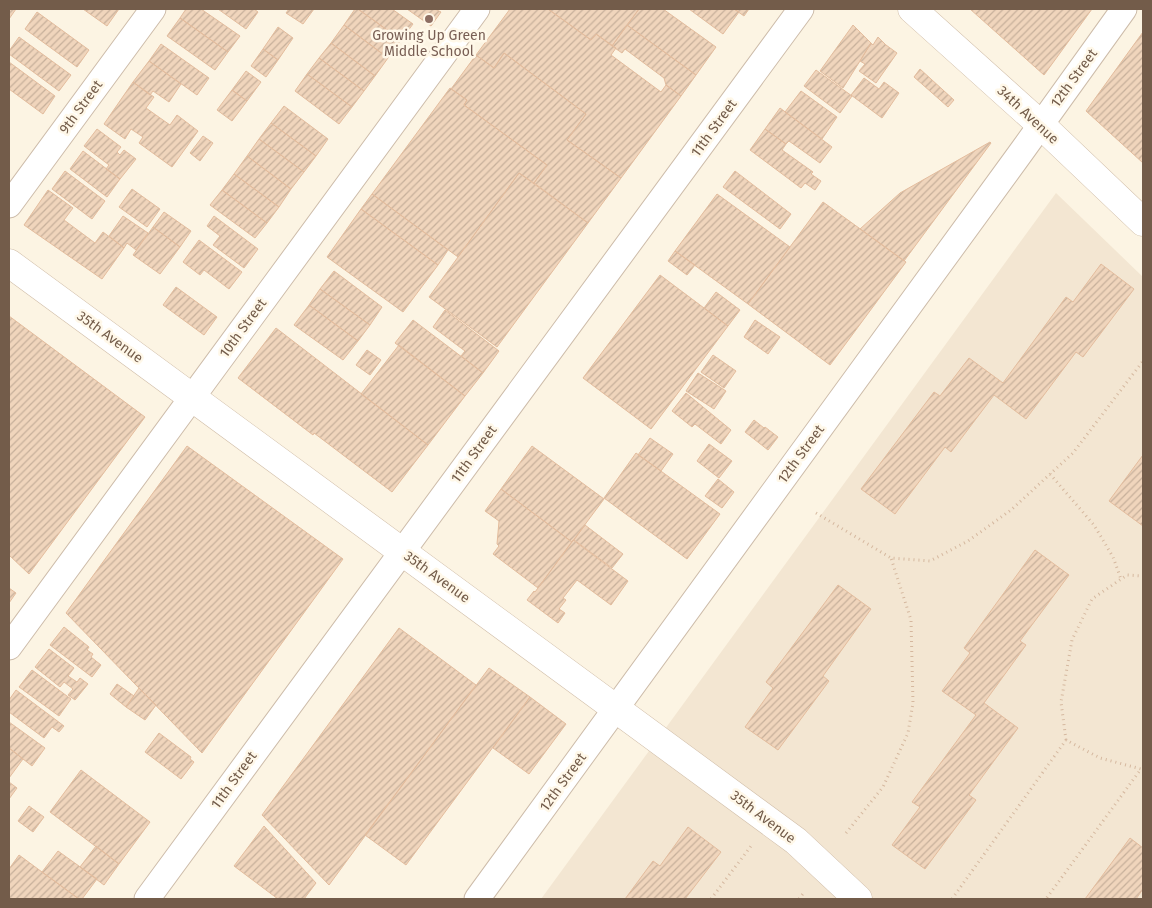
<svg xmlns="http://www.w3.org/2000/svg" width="1152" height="908" font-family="'Fira Sans',sans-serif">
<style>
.residential{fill:#f3e6d2}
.building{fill:url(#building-hatch);stroke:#e3bc9d}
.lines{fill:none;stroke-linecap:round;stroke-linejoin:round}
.street-casing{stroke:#cdbcaa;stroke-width:27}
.secondary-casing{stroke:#d0bda8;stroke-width:29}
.path{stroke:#d5b89f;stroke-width:3;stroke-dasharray:1 4;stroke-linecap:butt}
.street{stroke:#fff;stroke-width:25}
.secondary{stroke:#fff;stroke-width:28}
.education-dot{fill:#8d6e63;stroke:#fff8e9;stroke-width:2}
.labels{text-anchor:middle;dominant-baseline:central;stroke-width:5;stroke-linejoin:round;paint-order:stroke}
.education-label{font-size:14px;fill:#785e54;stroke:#fff8e9}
.street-label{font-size:14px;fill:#735c4a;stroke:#fff8e9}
</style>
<defs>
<pattern id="building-hatch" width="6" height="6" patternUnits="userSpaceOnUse" patternTransform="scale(1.25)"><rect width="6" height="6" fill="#f0d5bc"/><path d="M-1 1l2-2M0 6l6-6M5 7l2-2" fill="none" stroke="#c7b09b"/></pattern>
</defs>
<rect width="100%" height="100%" fill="#fcf4e3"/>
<!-- residential -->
<path class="residential" d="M1056,193L1143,277V899H541Z"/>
<!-- building -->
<path class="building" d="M9,9H16L9,19Z
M83,9H119L107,26Z
M186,9H201L240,36L228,52L180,18Z
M218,9H254L258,12L246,29Z
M289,9H314L303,24L286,13Z
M355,9H358L401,40L388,58L344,25Z
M358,9H392L413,24L401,40Z
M407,9H435L441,12L431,26Z
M510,9H548L591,40L596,34L616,48L611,55L661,92L666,85L681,96L621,178L567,140L586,114L504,53L494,68L476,55Z
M548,9H639L612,46L596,34L591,40Z
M639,9H663L716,47L696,75L627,25Z
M689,9H734L739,12L723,34Z
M734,9H749L744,16Z
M970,9H1092L1044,75Z
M37,12L89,50L77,67L25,29Z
M180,18L228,52L215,70L167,36Z
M344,25L388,58L375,76L331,43Z
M627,25L696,75L681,96L666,85L664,78L625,49L622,53L612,46Z
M853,25L871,43L860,61L843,88L820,71Z
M278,27L293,38L278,60L263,49Z
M1143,32V163L1086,111Z
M19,37L71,75L59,91L9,54V51Z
M878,37L886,45L897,53L876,83L859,71L865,64L860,61L871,43L873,45Z
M331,43L375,76L364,91L319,58Z
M161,44L209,78L197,95L149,61Z
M263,49L278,60L266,77L251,66Z
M504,53L586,114L567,140L621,178L588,223L534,183L547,165L464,105L467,100L451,89L476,55L494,68Z
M319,58L364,91L352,107L307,74Z
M149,61L181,84L169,102L153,91L150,95L133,82Z
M9,62L55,96L43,114L9,89Z
M920,69L954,100L948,107L914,77Z
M816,70L852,96L840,113L804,86Z
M246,71L261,82L247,101L232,90Z
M307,74L352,107L339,124L295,91Z
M864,78L879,89L884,82L899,93L882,118L851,95Z
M133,82L154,97L146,108L170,125L177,115L198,131L172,167L139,143L143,137L131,129L125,139L104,124Z
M450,88L467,100L464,105L547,165L534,183L519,173L458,257L372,194Z
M232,90L247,101L232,121L217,110Z
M801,91L837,117L822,139L785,112Z
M284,106L328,139L316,156L271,123Z
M780,108L832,147L820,163L789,141L786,144L765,129Z
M271,123L316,156L304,172L259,139Z
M97,129L121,147L117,152L120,155L124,150L136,159L120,179L106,169L109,165L84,146Z
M765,129L786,144L782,150L813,172L811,174L821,181L815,190L805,183L801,188L750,150Z
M203,136L213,143L200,161L190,153Z
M259,139L304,172L291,189L247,156Z
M990,142L991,143L904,261L860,229L900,193Z
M83,151L120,179L107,197L70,169Z
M247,156L291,189L279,207L234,174Z
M65,171L105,201L92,219L52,189Z
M735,171L791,214L780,229L723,187Z
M519,173L588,223L497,347L429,297Z
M234,174L279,207L267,223L222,190Z
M132,189L160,209L147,227L119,207Z
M48,190L73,208L64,220L95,243L103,232L124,248L102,279L24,225Z
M222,190L267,223L255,238L210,205Z
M372,194L448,250L438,265L361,209Z
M717,194L790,247L748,304L675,251Z
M823,202L906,262L830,365L748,304Z
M361,209L438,265L403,312L327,257Z
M164,212L191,231L180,247L153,227Z
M123,216L148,233L136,250L127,243L124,248L109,236Z
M214,216L258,249L244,268L213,245L220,236L207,226Z
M153,227L180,247L160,274L133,255Z
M199,240L242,272L229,289L204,270L200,275L183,262Z
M675,251L695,265L687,275L668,261Z
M1101,264L1134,289L1083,357L1076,352L1026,419L994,395L951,452L945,447L895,514L861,489L934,392L940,396L969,358L1003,383L1066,297L1073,302Z
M334,271L382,307L370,325L320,289Z
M660,275L728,326L651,429L583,378Z
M176,287L217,317L204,335L163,305Z
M320,289L370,325L358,341L309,305Z
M716,292L740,310L728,326L704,308Z
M309,305L358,341L343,360L294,325Z
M445,310L499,351L483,373L461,356L465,351L433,327Z
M9,316L145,417L29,574L9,555Z
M413,320L483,373L465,396L395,343Z
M755,320L780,337L768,354L744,337Z
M276,328L428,445L392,492L314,433L313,435L238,378Z
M399,345L465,396L428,445L361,394Z
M367,350L381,360L370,375L356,365Z
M713,355L736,371L724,388L701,372Z
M698,373L726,391L714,409L686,391Z
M686,393L731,430L721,444L695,424L692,427L672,411Z
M754,420L764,428L765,427L778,437L768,450L745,432Z
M650,438L673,454L661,471L638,455Z
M709,444L732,461L719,478L697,461Z
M187,446L343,559L202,753L66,613Z
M532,446L604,499L572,542L501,489Z
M636,453L720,514L687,559L604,498Z
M1143,455V526L1109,501Z
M718,479L734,492L722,508L705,496Z
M501,489L572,542L538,588L493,554L499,546L497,544L499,521L485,511Z
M585,525L623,554L612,568L574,540Z
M573,540L628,581L611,605L577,580L563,598L566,600L559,609L565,613L558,623L527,600L534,591L535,592L538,588Z
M1035,550L1069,575L1020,641L1026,645L984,703L1018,728L969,795L976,800L925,869L892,845L920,807L912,802L976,715L942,691L970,653L964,648Z
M838,585L871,609L823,676L829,681L778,750L745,727L773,688L766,682Z
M9,588L16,593L9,603Z
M64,627L89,647L87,650L93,654L91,657L101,665L92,677L50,645Z
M399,628L476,685L329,885L262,815Z
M49,649L74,668L68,676L77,682L80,678L88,684L75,700L68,695L73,689L64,682L60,687L35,667Z
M489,668L530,697L406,865L365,835Z
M32,670L71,699L59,716L19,687Z
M117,684L134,696L126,707L110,694Z
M139,688L156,705L145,720L126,707Z
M16,690L64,726L59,732L52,727L44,738L9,712V700Z
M530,697L566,724L529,774L493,748Z
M9,722L45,748L32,766L9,748Z
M159,733L191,757L190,759L194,762L181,779L145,752Z
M9,748L23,759L9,778Z
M81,770L150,822L119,864L50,812Z
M9,782L17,788L9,799Z
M29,806L44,817L33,832L18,821Z
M264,826L316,883L304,899H278L234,866Z
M688,827L721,852L685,899H625L653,861L660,866Z
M1130,838L1143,848V889L1136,899H1085Z
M96,846L119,864L104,885L80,867Z
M58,851L97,879L82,899H79L42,872Z
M19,855L42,872L79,899H9V869Z"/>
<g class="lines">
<!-- street casing -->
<g class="street-casing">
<path id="street" d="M9,205L153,9
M9,647L477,9
M147,899L801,9
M477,899L1022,151L1124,9"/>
</g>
<!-- secondary casing -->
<g class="secondary-casing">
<path id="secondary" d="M912,9L1041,125L1143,222
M9,263L796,841L858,899"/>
</g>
<!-- path -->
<path class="path" d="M1050,474L1094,525L1113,557L1121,579
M816,513L891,558L930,561L968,541L1011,510L1073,453L1143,361
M1066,740L1061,702L1072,640L1092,599L1127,575L1143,576
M846,833L883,787L908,733L913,703L911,620L891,558
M711,899L751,846
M799,899L805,891
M952,899L1066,740L1100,758L1141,769L1046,899"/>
<!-- street -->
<use href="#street" class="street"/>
<!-- secondary -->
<use href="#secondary" class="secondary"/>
</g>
<!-- markers -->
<circle class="education-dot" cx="429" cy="19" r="5"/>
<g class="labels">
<!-- education labels -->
<g class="education-label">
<text x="429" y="35">Growing Up Green<tspan x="429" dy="16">Middle School</tspan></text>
</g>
<!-- street labels -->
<g class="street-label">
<text transform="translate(1074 78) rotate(-54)">12th Street</text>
<text transform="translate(81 107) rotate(-54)">9th Street</text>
<text transform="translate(1028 115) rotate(43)">34th Avenue</text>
<text transform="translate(714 128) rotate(-54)">11th Street</text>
<text transform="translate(243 328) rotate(-54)">10th Street</text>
<text transform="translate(110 337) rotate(36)">35th Avenue</text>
<text transform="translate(474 454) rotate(-54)">11th Street</text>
<text transform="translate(801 454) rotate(-54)">12th Street</text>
<text transform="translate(437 577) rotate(36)">35th Avenue</text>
<text transform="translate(234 780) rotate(-54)">11th Street</text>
<text transform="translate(563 782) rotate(-54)">12th Street</text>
<text transform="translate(763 817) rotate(37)">35th Avenue</text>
</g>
</g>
<!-- border -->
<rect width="1152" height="908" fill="none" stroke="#735c4a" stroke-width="20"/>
</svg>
